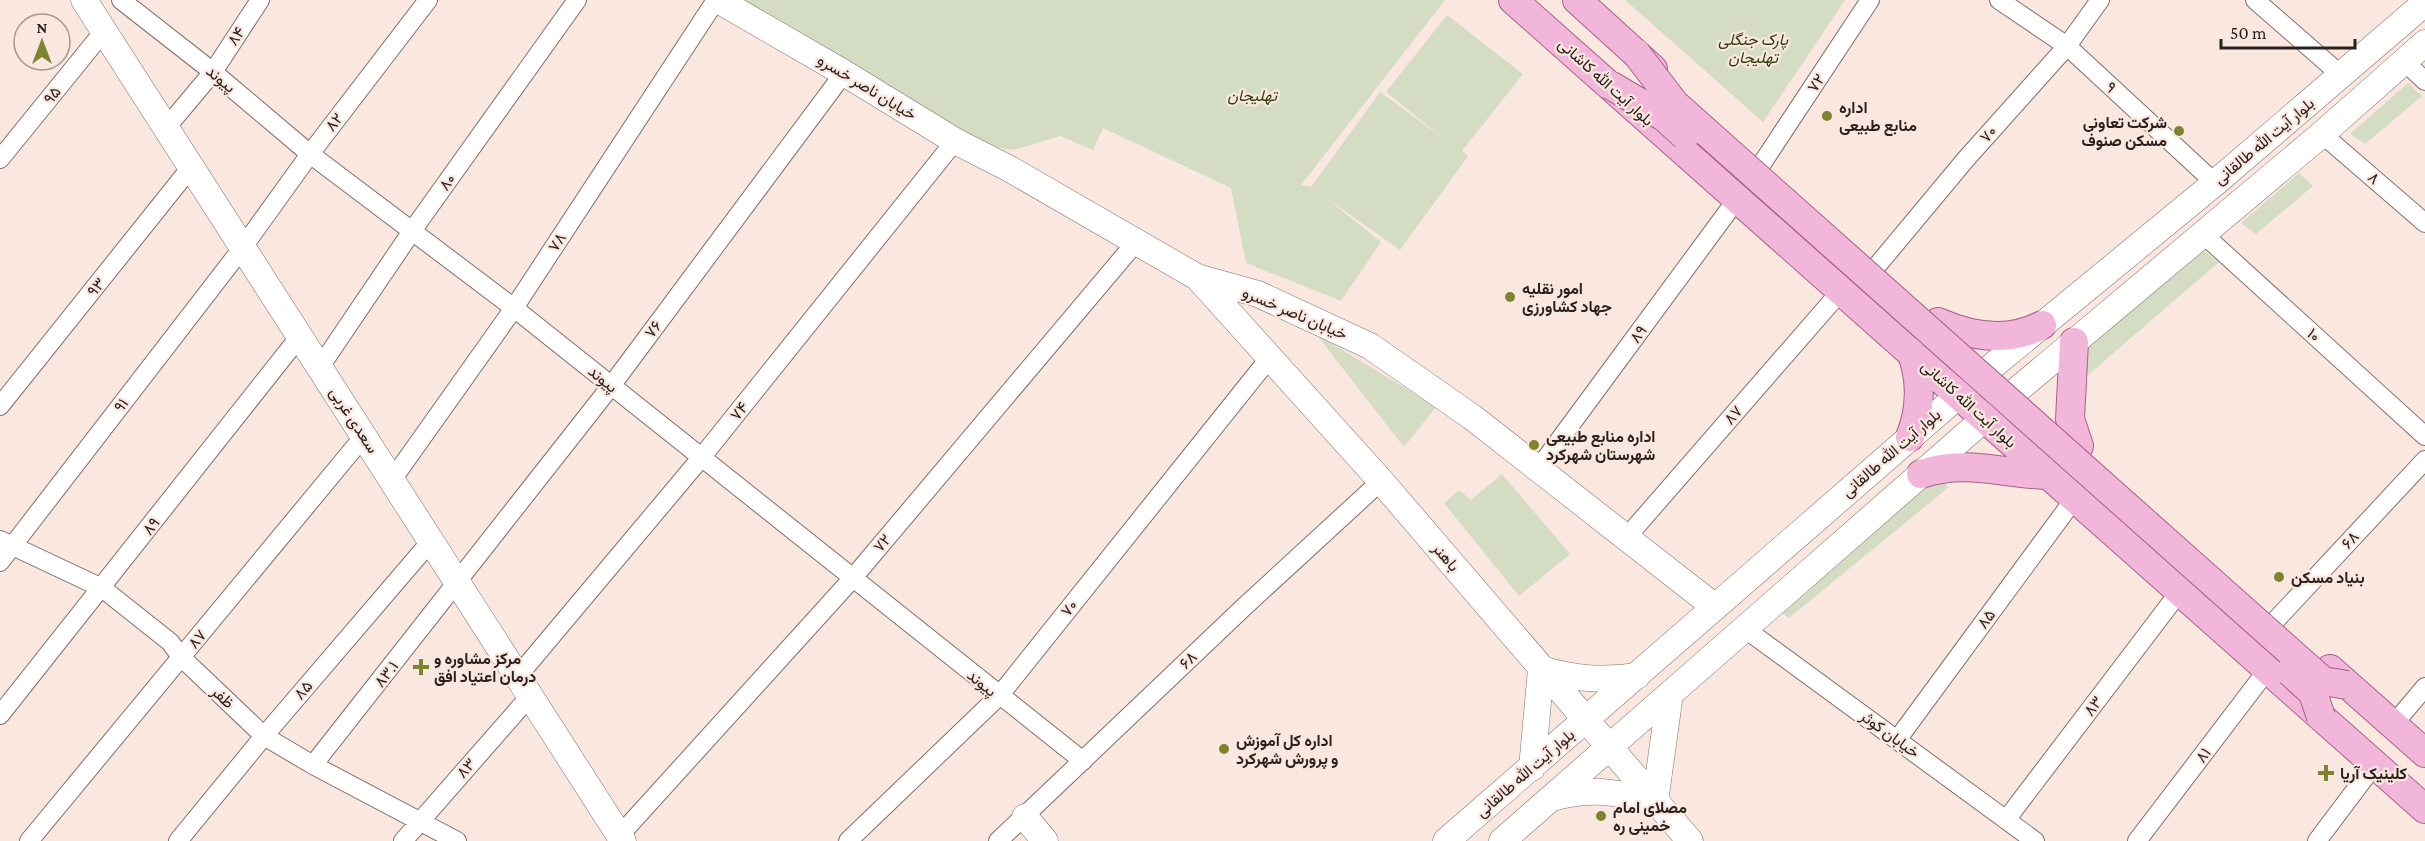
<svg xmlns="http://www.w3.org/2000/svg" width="2425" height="841" font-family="'Crimson Pro',Vazirmatn,serif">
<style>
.green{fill:#d4ddc3}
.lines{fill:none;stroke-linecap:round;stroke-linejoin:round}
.street-casing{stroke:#806f68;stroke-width:20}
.secondary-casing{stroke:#806f68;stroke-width:27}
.primary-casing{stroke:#a56289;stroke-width:30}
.street{stroke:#fff;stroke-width:18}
.secondary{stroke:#fff;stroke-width:26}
.primary{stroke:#f1b6da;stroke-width:28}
.primary-bridge-casing{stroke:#a56289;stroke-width:30;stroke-linecap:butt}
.primary-bridge{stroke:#f1b6da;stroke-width:28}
.poi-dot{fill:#7c842f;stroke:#fae7df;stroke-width:2}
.labels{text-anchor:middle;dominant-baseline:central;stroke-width:4.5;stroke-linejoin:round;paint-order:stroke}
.street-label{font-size:16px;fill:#28211e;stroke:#fae7df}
.park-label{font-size:16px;font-style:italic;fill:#303c09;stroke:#fae7df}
.poi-label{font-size:16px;font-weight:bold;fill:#28211e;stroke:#fae7df;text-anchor:start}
</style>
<rect width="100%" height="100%" fill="#fae7df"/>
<!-- green -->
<path class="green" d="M727,0H1445L1301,185L1311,187L1380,92L1443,138L1386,92L1447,15L1523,74L1462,151L1468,156L1400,250L1325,197L1381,242L1341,301L1246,263L1231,188L1103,128L1093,150L1060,136L1014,150L955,141Z
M1625,0H1845L1763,122Z
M2408,83L2422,96L2365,144L2350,134Z
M2299,173L2313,186L2256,234L2241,223Z
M2201,249L2219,262L2081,381V350Z
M1316,334L1436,407L1404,447Z
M1502,474L1570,554L1519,596L1444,503L1459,490L1471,500Z
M1935,475L1949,487L1789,618L1775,608Z"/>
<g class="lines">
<!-- street casing -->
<g class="street-casing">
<path id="street" d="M121,0L213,72L310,154L514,308L1083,761
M1999,0L2067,46L2215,183
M2255,0L2341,75
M2404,61L2425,81
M166,128L213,72L260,0
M2322,134L2425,223
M0,159L104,31
M1761,165L1870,0
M2203,234L2425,436
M1876,267L1966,159L2067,46L2100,0
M320,367L412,231L577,0
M0,406L191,167
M1538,469L1737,199
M392,480L514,308L716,0
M1626,538L1841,291
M0,540L102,588L170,642L181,657L264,736L313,765L457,841
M0,562L243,247L310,154L428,0
M2275,621L2425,460
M1744,628L2035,841
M518,676L701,458L955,141
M0,715L300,336
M2393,725L2425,687
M1897,740L2075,498
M313,765L611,386L844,73
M2006,820L2180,591
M620,835L852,579L1136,242
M29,841L364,436
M178,841L264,736L431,541
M403,841L530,696
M848,841L999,696L1271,356
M998,841L1244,607L1381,481
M2137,841L2268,669
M2317,841L2375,764"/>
</g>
<!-- secondary casing -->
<g class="secondary-casing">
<path id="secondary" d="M84,0L623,841
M718,0L844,73L955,141L1008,168L1197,277L1258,294L1370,346L1472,417L1715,607
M1198,278L1381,481L1690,841
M1541,669C1574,679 1602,681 1637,676
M1532,768L1541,669
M1552,798C1591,787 1617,792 1655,802
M1655,802L1670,694
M1025,817L1045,841
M1446,841L1990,368L2215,183L2425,3
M1502,841L2016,391L2322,134L2425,43"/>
</g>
<!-- primary casing -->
<g class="primary-casing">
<path id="primary" d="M1513,0L2425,809
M1577,0L1653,69
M1938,322C1972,337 2008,343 2042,325
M2074,342L2070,419L2079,446
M1910,437C1921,410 1922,379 1911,352
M1921,474C1967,459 2003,474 2049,475
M2330,669L2425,753"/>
</g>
<!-- street -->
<use href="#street" class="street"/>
<!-- secondary -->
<use href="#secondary" class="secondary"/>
<!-- primary -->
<use href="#primary" class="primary"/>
<!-- primary-bridge casing -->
<g class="primary-bridge-casing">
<path id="primary-bridge" d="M1636,53L1675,104L2323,681L2347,685
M1610,85L1664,117L1685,136
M2290,672L2313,693L2321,717"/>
</g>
<!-- primary-bridge -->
<use href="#primary-bridge" class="primary-bridge"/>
</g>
<!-- markers -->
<g class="poi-dot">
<circle cx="1827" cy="116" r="6"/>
<circle cx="2179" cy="131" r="6"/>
<circle cx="1510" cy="297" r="6"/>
<circle cx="1534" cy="445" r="6"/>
<circle cx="2279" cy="577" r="6"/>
<path d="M418 658h6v6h6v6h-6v6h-6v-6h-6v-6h6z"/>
<circle cx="1224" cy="749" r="6"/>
<path d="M2323 764h6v6h6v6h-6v6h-6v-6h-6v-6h6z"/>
<circle cx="1601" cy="816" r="6"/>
</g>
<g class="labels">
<!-- street labels -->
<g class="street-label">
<text transform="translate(236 36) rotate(-57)">۸۴</text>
<text transform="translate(221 79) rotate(40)">پیوند</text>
<text transform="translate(1606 82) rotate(42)">بلوار آیت الله کاشانی</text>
<text transform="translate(1816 83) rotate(-57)">۷۲</text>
<text transform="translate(867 87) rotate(31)">خیابان ناصر خسرو</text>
<text transform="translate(2111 87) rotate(43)">۹</text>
<text transform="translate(52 95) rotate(-51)">۹۵</text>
<text transform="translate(334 122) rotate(-52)">۸۲</text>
<text transform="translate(1988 134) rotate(-48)">۷۰</text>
<text transform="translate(2264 141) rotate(-40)">بلوار آیت الله طالقانی</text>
<text transform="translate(2374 178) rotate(41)">۸</text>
<text transform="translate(447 182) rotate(-54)">۸۰</text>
<text transform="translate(557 242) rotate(-57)">۷۸</text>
<text transform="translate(96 287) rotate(-51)">۹۳</text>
<text transform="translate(1295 313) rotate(23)">خیابان ناصر خسرو</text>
<text transform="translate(653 329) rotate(-53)">۷۶</text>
<text transform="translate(1638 334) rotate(-54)">۸۹</text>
<text transform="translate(2314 335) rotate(42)">۱۰</text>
<text transform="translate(603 379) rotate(39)">پیوند</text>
<text transform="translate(1969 404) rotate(42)">بلوار آیت الله کاشانی</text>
<text transform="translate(121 405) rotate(-52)">۹۱</text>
<text transform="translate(739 411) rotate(-51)">۷۴</text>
<text transform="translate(1733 415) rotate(-49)">۸۷</text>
<text transform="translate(354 420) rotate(57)">سعدی غربی</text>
<text transform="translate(1891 453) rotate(-41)">بلوار آیت الله طالقانی</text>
<text transform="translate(151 526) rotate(-52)">۸۹</text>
<text transform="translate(2350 540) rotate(-47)">۶۸</text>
<text transform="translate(882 543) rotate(-50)">۷۲</text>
<text transform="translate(1446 557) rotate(50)">باهنر</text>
<text transform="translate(1069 608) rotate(-51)">۷۰</text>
<text transform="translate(1986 619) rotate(-54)">۸۵</text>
<text transform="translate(197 639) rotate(-50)">۸۷</text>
<text transform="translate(1188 660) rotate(-44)">۶۸</text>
<text transform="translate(386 674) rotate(-52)">۸۳.۱</text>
<text transform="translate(982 683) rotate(39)">پیوند</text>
<text transform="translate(303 690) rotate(-49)">۸۵</text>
<text transform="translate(223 697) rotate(43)">ظفر</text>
<text transform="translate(2093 706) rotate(-53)">۸۳</text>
<text transform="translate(1890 734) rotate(36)">خیابان کوثر</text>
<text transform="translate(2203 755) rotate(-53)">۸۱</text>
<text transform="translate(466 768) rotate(-49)">۸۳</text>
<text transform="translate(1525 773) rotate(-41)">بلوار آیت الله طالقانی</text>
</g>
<!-- park labels -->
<g class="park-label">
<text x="1753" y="39">پارک جنگلی<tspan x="1753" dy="18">تهلیجان</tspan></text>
<text x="1252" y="95">تهلیجان</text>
</g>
<!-- poi labels -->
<g class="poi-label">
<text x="1839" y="107">اداره<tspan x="1839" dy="18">منابع طبیعی</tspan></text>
<text x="2167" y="122" text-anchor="end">شرکت تعاونی<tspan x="2167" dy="18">مسکن صنوف</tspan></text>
<text x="1522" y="288">امور نقلیه<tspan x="1522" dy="18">جهاد کشاورزی</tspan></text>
<text x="1546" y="436">اداره منابع طبیعی<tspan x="1546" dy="18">شهرستان شهرکرد</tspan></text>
<text x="2291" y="577">بنیاد مسکن</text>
<text x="434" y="658">مرکز مشاوره و<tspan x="434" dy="18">درمان اعتیاد افق</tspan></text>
<text x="1236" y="740">اداره کل آموزش<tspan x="1236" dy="18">و پرورش شهرکرد</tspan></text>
<text x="2340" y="773">کلینیک آریا</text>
<text x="1613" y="807">مصلای امام<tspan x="1613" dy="18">خمینی ره</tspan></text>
</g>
</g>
<!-- north arrow -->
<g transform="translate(42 42)"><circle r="28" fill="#fae7df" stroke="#a69892" stroke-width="1.5"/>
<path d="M0-4.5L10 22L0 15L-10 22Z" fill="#7c842f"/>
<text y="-9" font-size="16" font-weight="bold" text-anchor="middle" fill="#28211e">N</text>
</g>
<!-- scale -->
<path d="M2221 39v9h134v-9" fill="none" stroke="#28211e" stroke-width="3"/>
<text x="2230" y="39" font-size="18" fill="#28211e" stroke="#fae7df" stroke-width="4.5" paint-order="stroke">50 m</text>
</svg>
